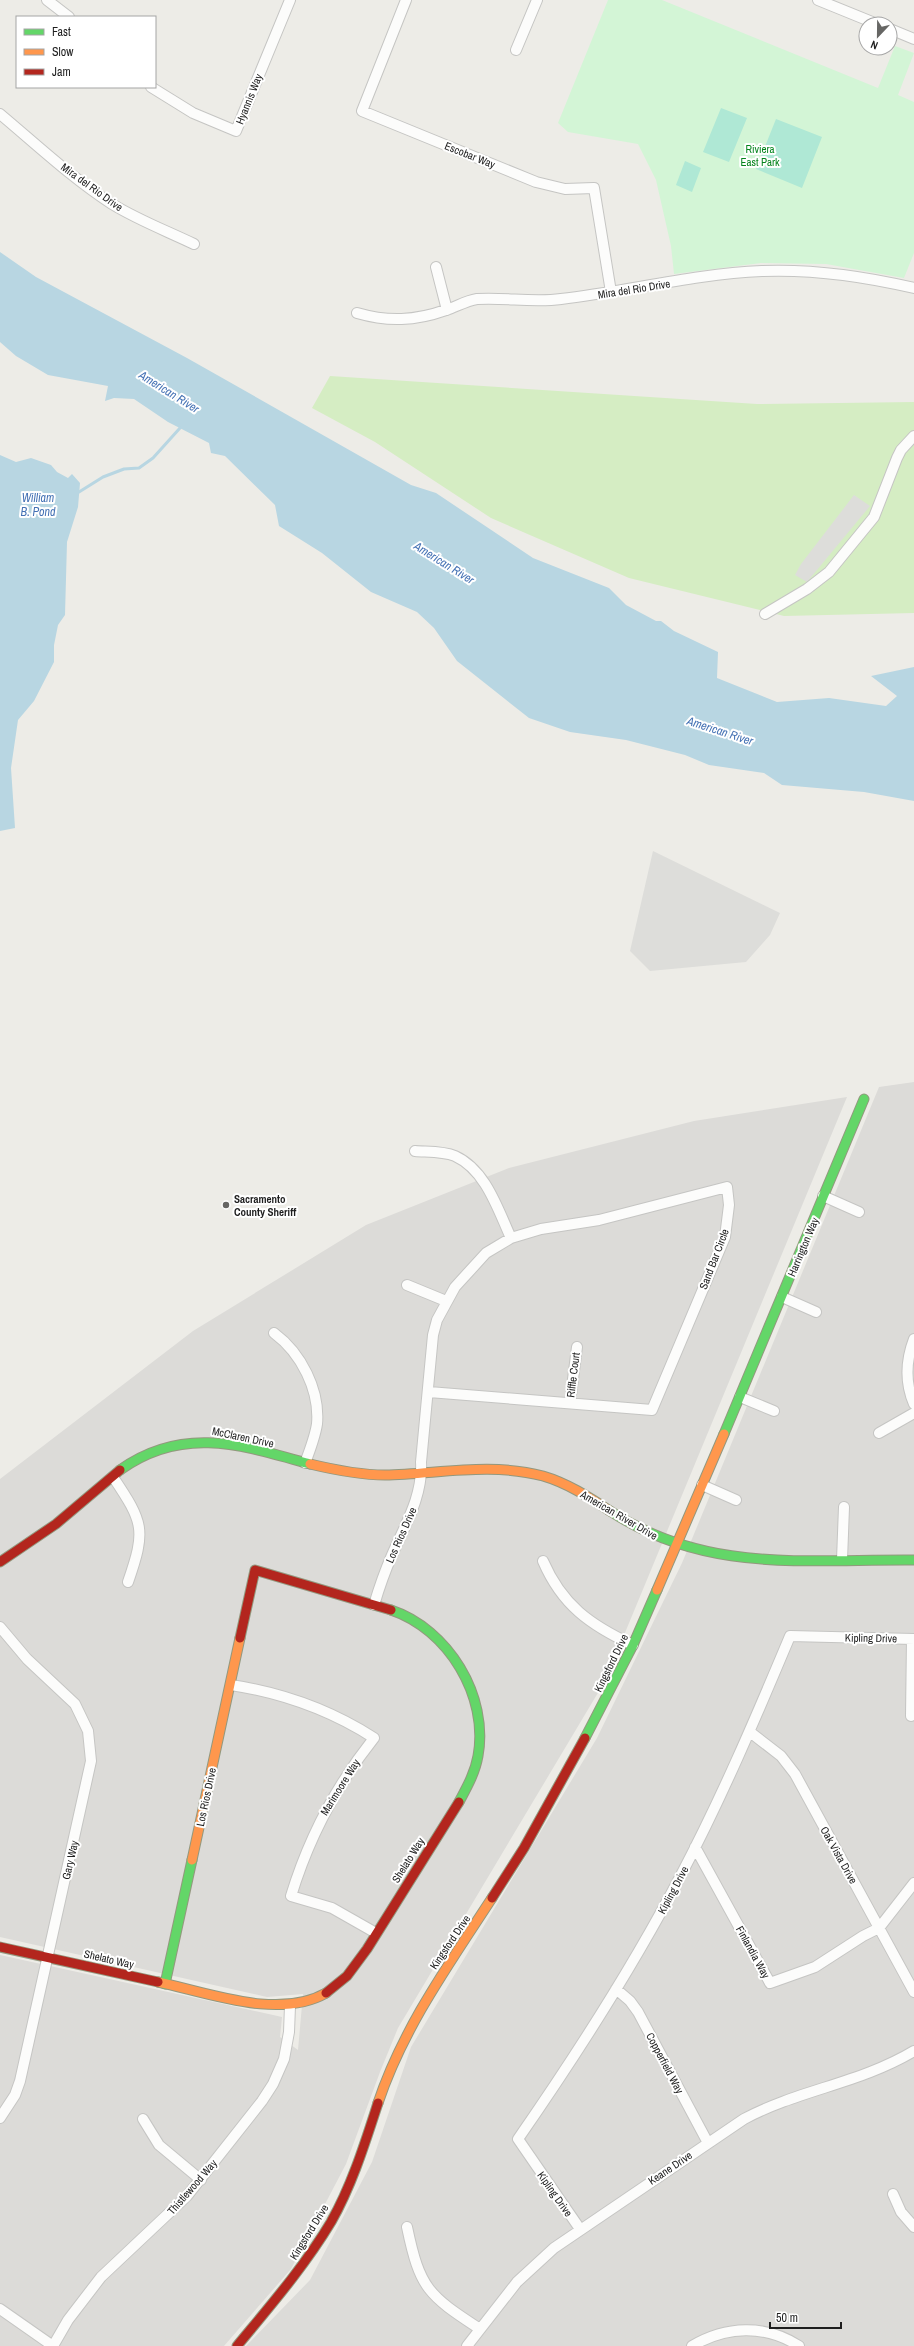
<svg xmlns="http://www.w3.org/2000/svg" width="914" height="2346" font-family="'Archivo Narrow',sans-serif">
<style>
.residential{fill:#dcdbd8}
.grass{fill:#d5edc3}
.park{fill:#d3f5d6}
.pitch{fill:#afe8d5}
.parking{fill:#ddddda}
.water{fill:#b8d6e2}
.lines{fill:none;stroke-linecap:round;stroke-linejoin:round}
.stream{stroke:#b8d6e2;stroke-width:3}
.street-casing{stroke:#c5c5c3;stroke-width:12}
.fast-casing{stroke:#93987e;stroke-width:11}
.slow-casing{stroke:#93987e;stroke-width:11}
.jam-casing{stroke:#93987e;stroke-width:11}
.street{stroke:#fcfcfb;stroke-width:10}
.fast{stroke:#63d668;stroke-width:9}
.slow{stroke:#ff974d;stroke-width:9}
.jam{stroke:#b3261e;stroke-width:9}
.poi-dot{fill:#666664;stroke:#fff;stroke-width:1.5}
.labels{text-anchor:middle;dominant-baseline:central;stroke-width:4;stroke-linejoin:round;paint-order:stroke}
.street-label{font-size:11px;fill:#1e1e1e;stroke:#fff}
.park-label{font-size:11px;fill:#04841c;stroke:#fff}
.poi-label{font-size:11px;font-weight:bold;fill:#1e1e1e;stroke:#fff;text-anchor:start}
.water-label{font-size:12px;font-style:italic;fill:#4471b4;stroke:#fff}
</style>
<rect width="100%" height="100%" fill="#edece7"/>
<!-- residential -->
<path class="residential" d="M914,1082V2346H246L310,2280L372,2162L411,2047L597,1738L682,1563L879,1087Z
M847,1097L605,1681L398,2028L380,2072L346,2164L291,2269L224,2346H0V1955L282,2017L280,2037L298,2050L303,1994L267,1997L0,1937V1479L193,1331L366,1225L509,1168L694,1121Z"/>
<!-- grass -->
<path class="grass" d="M330,376L757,404L914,402V613L784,616L629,578L491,518L375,442L312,408Z"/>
<!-- park -->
<path class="park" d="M608,0H662L878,88L895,46L914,53L898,95L914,102V253L904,278L826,264L761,263L674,274L671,246L656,180L638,144L568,132L558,123Z"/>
<!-- pitch -->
<path class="pitch" d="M721,108L747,118L729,162L703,152Z
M776,119L822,137L802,188L756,169Z
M685,161L701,168L692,192L676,185Z"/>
<!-- parking -->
<path class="parking" d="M854,495L870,506L807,582L795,575L801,564Z
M653,851L780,913L770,935L746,962L650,971L630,951Z"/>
<!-- water -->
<path class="water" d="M0,252L36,277L187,358L411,485L436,493L533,558L609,588L626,605L656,621H661L674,631L718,652L717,678L777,702L829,698L886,706L897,696L871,676L914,667V801L864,792L782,785L764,773L709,765L685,755L626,740L570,732L529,718L457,661L434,628L417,612L371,592L322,553L279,526L275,505L225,456L211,453L209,443L168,422L134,399L114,398L105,401L108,386L48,375L16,356L0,342Z
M0,455L16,462L31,458L51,465L57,472L68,478L72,474L80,483L78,507L67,542L65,615L58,625L54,645V662L34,701L18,720L11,768L15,828L0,831Z"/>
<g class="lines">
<!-- stream -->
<path class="stream" d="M79,492L103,477L124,469L139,468L153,458L180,428"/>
<!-- street casing -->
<g class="street-casing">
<path id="street" d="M47,0L69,17
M406,0L362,111L536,182L565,189L594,188L611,292
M818,0L877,24
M890,29L914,39
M516,50L537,0
M151,87L193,113L236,131L290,0
M0,114C37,145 72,178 112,204C138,220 167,231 194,244
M436,267L447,310
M357,313C388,322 415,321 446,310C456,307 465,301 477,299C505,297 533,303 561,299C628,291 695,274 762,271C814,269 863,276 914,288
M765,614L807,589L829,572L874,517L897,458L901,450L914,436
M415,1151C427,1152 443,1151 455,1156C486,1170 498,1210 511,1238
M823,1196L859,1212
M407,1285L446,1301
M782,1297L816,1312
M274,1333C301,1353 320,1390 317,1424C315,1437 310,1450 305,1463
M914,1339C906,1360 905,1383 914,1404
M740,1397L774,1411
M570,1403L577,1347
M879,1433L914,1413
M113,1477C144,1523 146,1530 128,1582
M702,1485L736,1500
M842,1560L844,1507
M543,1561C562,1605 590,1625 633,1645
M374,1605C379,1588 385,1571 392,1555C405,1525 423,1496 421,1462L433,1335L437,1320L455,1287L486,1253L511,1238L541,1229L599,1220L727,1187L729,1205L725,1237L652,1410L429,1392
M0,1627L27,1659L75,1704L88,1731L91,1761L20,2081L15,2095L0,2118
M231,1685C283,1693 329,1709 374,1738C335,1787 309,1837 291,1896L332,1908L376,1933
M911,1716L912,1639
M750,1732L781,1756L795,1774L914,1992
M695,1847L770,1983L815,1967L863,1936L879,1928L914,1883
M616,1989L630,2001L638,2012L708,2143
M143,2119L159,2145L201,2180
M893,2194L901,2212L914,2227
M407,2227C420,2289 428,2295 480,2329
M580,2229L518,2139C577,2054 633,1967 681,1875C722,1797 756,1717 790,1636L914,1639
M0,2309L53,2346
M53,2346L68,2320L101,2277L187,2196L262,2101L273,2084L284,2059L289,2032L290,2006
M467,2346L517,2282L554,2248L744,2119C798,2090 861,2083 914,2051
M692,2346C726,2326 765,2324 799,2346"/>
</g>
<!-- fast casing -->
<g class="fast-casing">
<path id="fast" d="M724,1434L864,1099
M120,1470C183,1425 242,1445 310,1464
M610,1511C707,1574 804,1559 914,1560
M391,1610C448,1629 489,1696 478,1756C475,1773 467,1787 459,1802
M585,1738L633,1645L657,1590
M165,1984L192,1860"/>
</g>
<!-- slow casing -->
<g class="slow-casing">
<path id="slow" d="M310,1464C335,1470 359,1475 385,1475C438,1474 490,1462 543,1476C567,1483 589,1497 610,1511
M657,1590L724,1434
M192,1860L240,1638
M158,1982C209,1993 279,2020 326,1993
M378,2103C403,2028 449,1964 492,1898"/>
</g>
<!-- jam casing -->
<g class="jam-casing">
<path id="jam" d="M0,1562L56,1524L120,1470
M240,1638L255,1570L391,1610
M492,1898L524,1848L585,1738
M0,1947L158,1982
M326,1993L347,1976L367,1949L459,1802
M237,2346C270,2306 304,2267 331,2222C352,2185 365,2143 378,2103"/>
</g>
<!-- street -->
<use href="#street" class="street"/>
<!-- fast -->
<use href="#fast" class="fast"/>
<!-- slow -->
<use href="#slow" class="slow"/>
<!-- jam -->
<use href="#jam" class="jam"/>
</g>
<!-- markers -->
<circle class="poi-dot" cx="226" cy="1205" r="4"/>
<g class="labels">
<!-- street labels -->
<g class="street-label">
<text transform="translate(249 99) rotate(-68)">Hyannis Way</text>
<text transform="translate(470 155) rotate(22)">Escobar Way</text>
<text transform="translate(92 187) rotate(36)">Mira del Rio Drive</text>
<text transform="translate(634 289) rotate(-9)">Mira del Rio Drive</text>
<text transform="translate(803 1247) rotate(-67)">Harrington Way</text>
<text transform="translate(714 1259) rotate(-69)">Sand Bar Circle</text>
<text transform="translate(573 1375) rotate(-83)">Riffle Court</text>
<text transform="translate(243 1437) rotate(12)">McClaren Drive</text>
<text transform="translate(619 1515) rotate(30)">American River Drive</text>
<text transform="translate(401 1535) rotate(-66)">Los Rios Drive</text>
<text transform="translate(871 1638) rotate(1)">Kipling Drive</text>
<text transform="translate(611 1663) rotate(-64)">Kingsford Drive</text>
<text transform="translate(340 1787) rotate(-58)">Marimoore Way</text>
<text transform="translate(206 1797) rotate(-78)">Los Rios Drive</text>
<text transform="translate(839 1855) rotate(61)">Oak Vista Drive</text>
<text transform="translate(70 1860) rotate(-77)">Gary Way</text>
<text transform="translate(408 1860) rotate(-58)">Shelato Way</text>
<text transform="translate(673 1890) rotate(-62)">Kipling Drive</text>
<text transform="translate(450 1942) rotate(-56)">Kingsford Drive</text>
<text transform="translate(753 1952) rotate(61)">Finlandia Way</text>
<text transform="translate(109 1959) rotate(13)">Shelato Way</text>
<text transform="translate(665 2063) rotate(62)">Copperfield Way</text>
<text transform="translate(670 2168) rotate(-34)">Keane Drive</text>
<text transform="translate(192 2187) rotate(-49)">Thistlewood Way</text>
<text transform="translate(555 2194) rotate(55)">Kipling Drive</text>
<text transform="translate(309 2232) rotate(-58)">Kingsford Drive</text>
</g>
<!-- park labels -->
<g class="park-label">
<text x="760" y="149">Riviera<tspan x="760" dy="13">East Park</tspan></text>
</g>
<!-- poi labels -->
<g class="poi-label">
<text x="234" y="1199">Sacramento<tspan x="234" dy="13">County Sheriff</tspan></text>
</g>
<!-- water labels -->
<g class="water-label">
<text transform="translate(169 392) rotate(32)">American River</text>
<text x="38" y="498">William<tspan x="38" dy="14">B. Pond</tspan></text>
<text transform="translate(444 563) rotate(32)">American River</text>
<text transform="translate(720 731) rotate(18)">American River</text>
</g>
</g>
<!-- legend -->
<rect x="16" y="16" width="140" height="72" fill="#ffffff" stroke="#a5a5a5"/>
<rect x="24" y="29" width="20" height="6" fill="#63d668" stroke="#a5a5a5"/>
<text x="52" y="36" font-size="12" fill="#1e1e1e">Fast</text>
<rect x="24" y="49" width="20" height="6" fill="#ff974d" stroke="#a5a5a5"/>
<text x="52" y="56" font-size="12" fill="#1e1e1e">Slow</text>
<rect x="24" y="69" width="20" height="6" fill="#b3261e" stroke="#a5a5a5"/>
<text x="52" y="76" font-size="12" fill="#1e1e1e">Jam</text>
<!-- north arrow -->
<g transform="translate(878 36) rotate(202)"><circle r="19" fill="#ffffff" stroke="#a5a5a5"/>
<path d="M0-3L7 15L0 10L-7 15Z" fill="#666664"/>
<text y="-6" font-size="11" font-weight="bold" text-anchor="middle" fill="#1e1e1e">N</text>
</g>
<!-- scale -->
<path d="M770 2322v6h71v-6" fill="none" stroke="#1e1e1e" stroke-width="2"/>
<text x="776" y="2322" font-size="12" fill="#1e1e1e" stroke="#ffffff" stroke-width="3" paint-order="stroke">50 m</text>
</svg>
